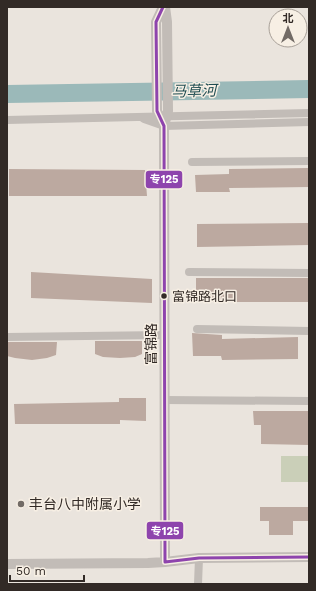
<svg xmlns="http://www.w3.org/2000/svg" width="316" height="591" font-family="'Work Sans','Noto Sans SC',sans-serif">
<style>
.green{fill:#cacfb8}
.lines{fill:none;stroke-linecap:round;stroke-linejoin:round}
.river{stroke:#9bb9b9;stroke-width:18}
.building{fill:#bca9a0}
.minor{stroke:#c2bcb7;stroke-width:8}
.tertiary{stroke:#c2bcb7;stroke-width:10}
.bus-1-casing{stroke:#f7efe4;stroke-width:6}
.bus-1{stroke:#8e44ad;stroke-width:3}
.bus-dot{fill:#322a26;stroke:#f7efe4;stroke-width:1.5}
.poi-dot{fill:#726b66;stroke:#f7efe4;stroke-width:1.5}
.labels{text-anchor:middle;dominant-baseline:central;stroke-width:3;stroke-linejoin:round;paint-order:stroke}
.bus-label{font-size:13px;fill:#322a26;stroke:#f7efe4;text-anchor:start}
.street-label{font-size:14px;fill:#322a26;stroke:#f7efe4}
.poi-label{font-size:14px;fill:#322a26;stroke:#f7efe4;text-anchor:start}
.water-label{font-size:15px;font-style:italic;fill:#1e4c51;stroke:#f7efe4}
.line-badge{stroke:#f7efe4;stroke-width:1.5}
.badge-label{font-size:11px;text-anchor:middle;font-weight:bold;fill:#fff}
</style>
<rect width="100%" height="100%" fill="#eae4dd"/>
<!-- green -->
<path class="green" d="M281,456H309V482H281Z"/>
<g class="lines">
<!-- river -->
<path class="river" d="M7,94L309,89"/>
</g>
<!-- building -->
<path class="building" d="M309,168V187L229,188L230,192H196L195,175L229,174V169Z
M9,169L145,170L147,196H9Z
M309,223V245L197,247V224Z
M31,272L152,279V303L31,298Z
M196,278H309V302H196Z
M192,333L222,335V339L298,337V359L222,360L221,356H193Z
M95,341H142V354L135,357L120,358L103,357L95,354Z
M7,342H57L56,355L47,358L32,360L15,358L7,356Z
M119,398H146V421L120,420V424H15L14,404L119,402Z
M253,411H309V445L261,444V425H254Z
M260,507H309V521H293V535H269V521H260Z"/>
<g class="lines">
<!-- minor -->
<path class="minor" d="M144,119L164,126L309,122
M7,120L309,113
M192,162L309,161
M189,272L309,273
M197,329L309,331
M7,337L165,335
M165,400L309,401
M198,584L199,558"/>
<!-- tertiary -->
<path class="tertiary" d="M163,7L156,22L157,111L164,126
M165,7L167,22L168,111L164,126L165,562
M7,564L148,563L165,562L199,558L309,557"/>
<!-- bus-1 casing -->
<g class="bus-1-casing">
<path id="bus-1" d="M163,7L156,22L157,111L164,126L165,562L199,558L309,557"/>
</g>
<!-- bus-1 -->
<use href="#bus-1" class="bus-1"/>
</g>
<!-- markers -->
<circle class="bus-dot" cx="164" cy="296" r="3.5"/>
<circle class="poi-dot" cx="21" cy="504" r="4"/>
<g class="labels">
<!-- bus labels -->
<g class="bus-label">
<text x="172" y="296">富锦路北口</text>
</g>
<!-- street labels -->
<g class="street-label">
<text transform="translate(151 344) rotate(-90)">富锦路</text>
</g>
<!-- poi labels -->
<g class="poi-label">
<text x="29" y="504">丰台八中附属小学</text>
</g>
<!-- water labels -->
<g class="water-label">
<text transform="translate(194 91) rotate(-1)">马草河</text>
</g>
</g>
<g class="line-badge">
<rect x="145" y="170" width="38" height="19" rx="4" fill="#8e44ad"/>
<rect x="146" y="521" width="38" height="19" rx="4" fill="#8e44ad"/>
</g>
<g class="badge-label">
<text x="164" y="183">专125</text>
<text x="165" y="535">专125</text>
</g>
<!-- border -->
<rect width="316" height="591" fill="none" stroke="#322a26" stroke-width="16"/>
<!-- north arrow -->
<g transform="translate(288 28)"><circle r="19" fill="#f7efe4" stroke="#a8a098"/>
<path d="M0-3L7 15L0 10L-7 15Z" fill="#726b66"/>
<text y="-6" font-size="11" font-weight="bold" text-anchor="middle" fill="#322a26">北</text>
</g>
<!-- scale -->
<path d="M10 575v6h74v-6" fill="none" stroke="#322a26" stroke-width="2"/>
<text x="16" y="575" font-size="12" fill="#322a26" stroke="#f7efe4" stroke-width="3" paint-order="stroke">50 m</text>
</svg>
